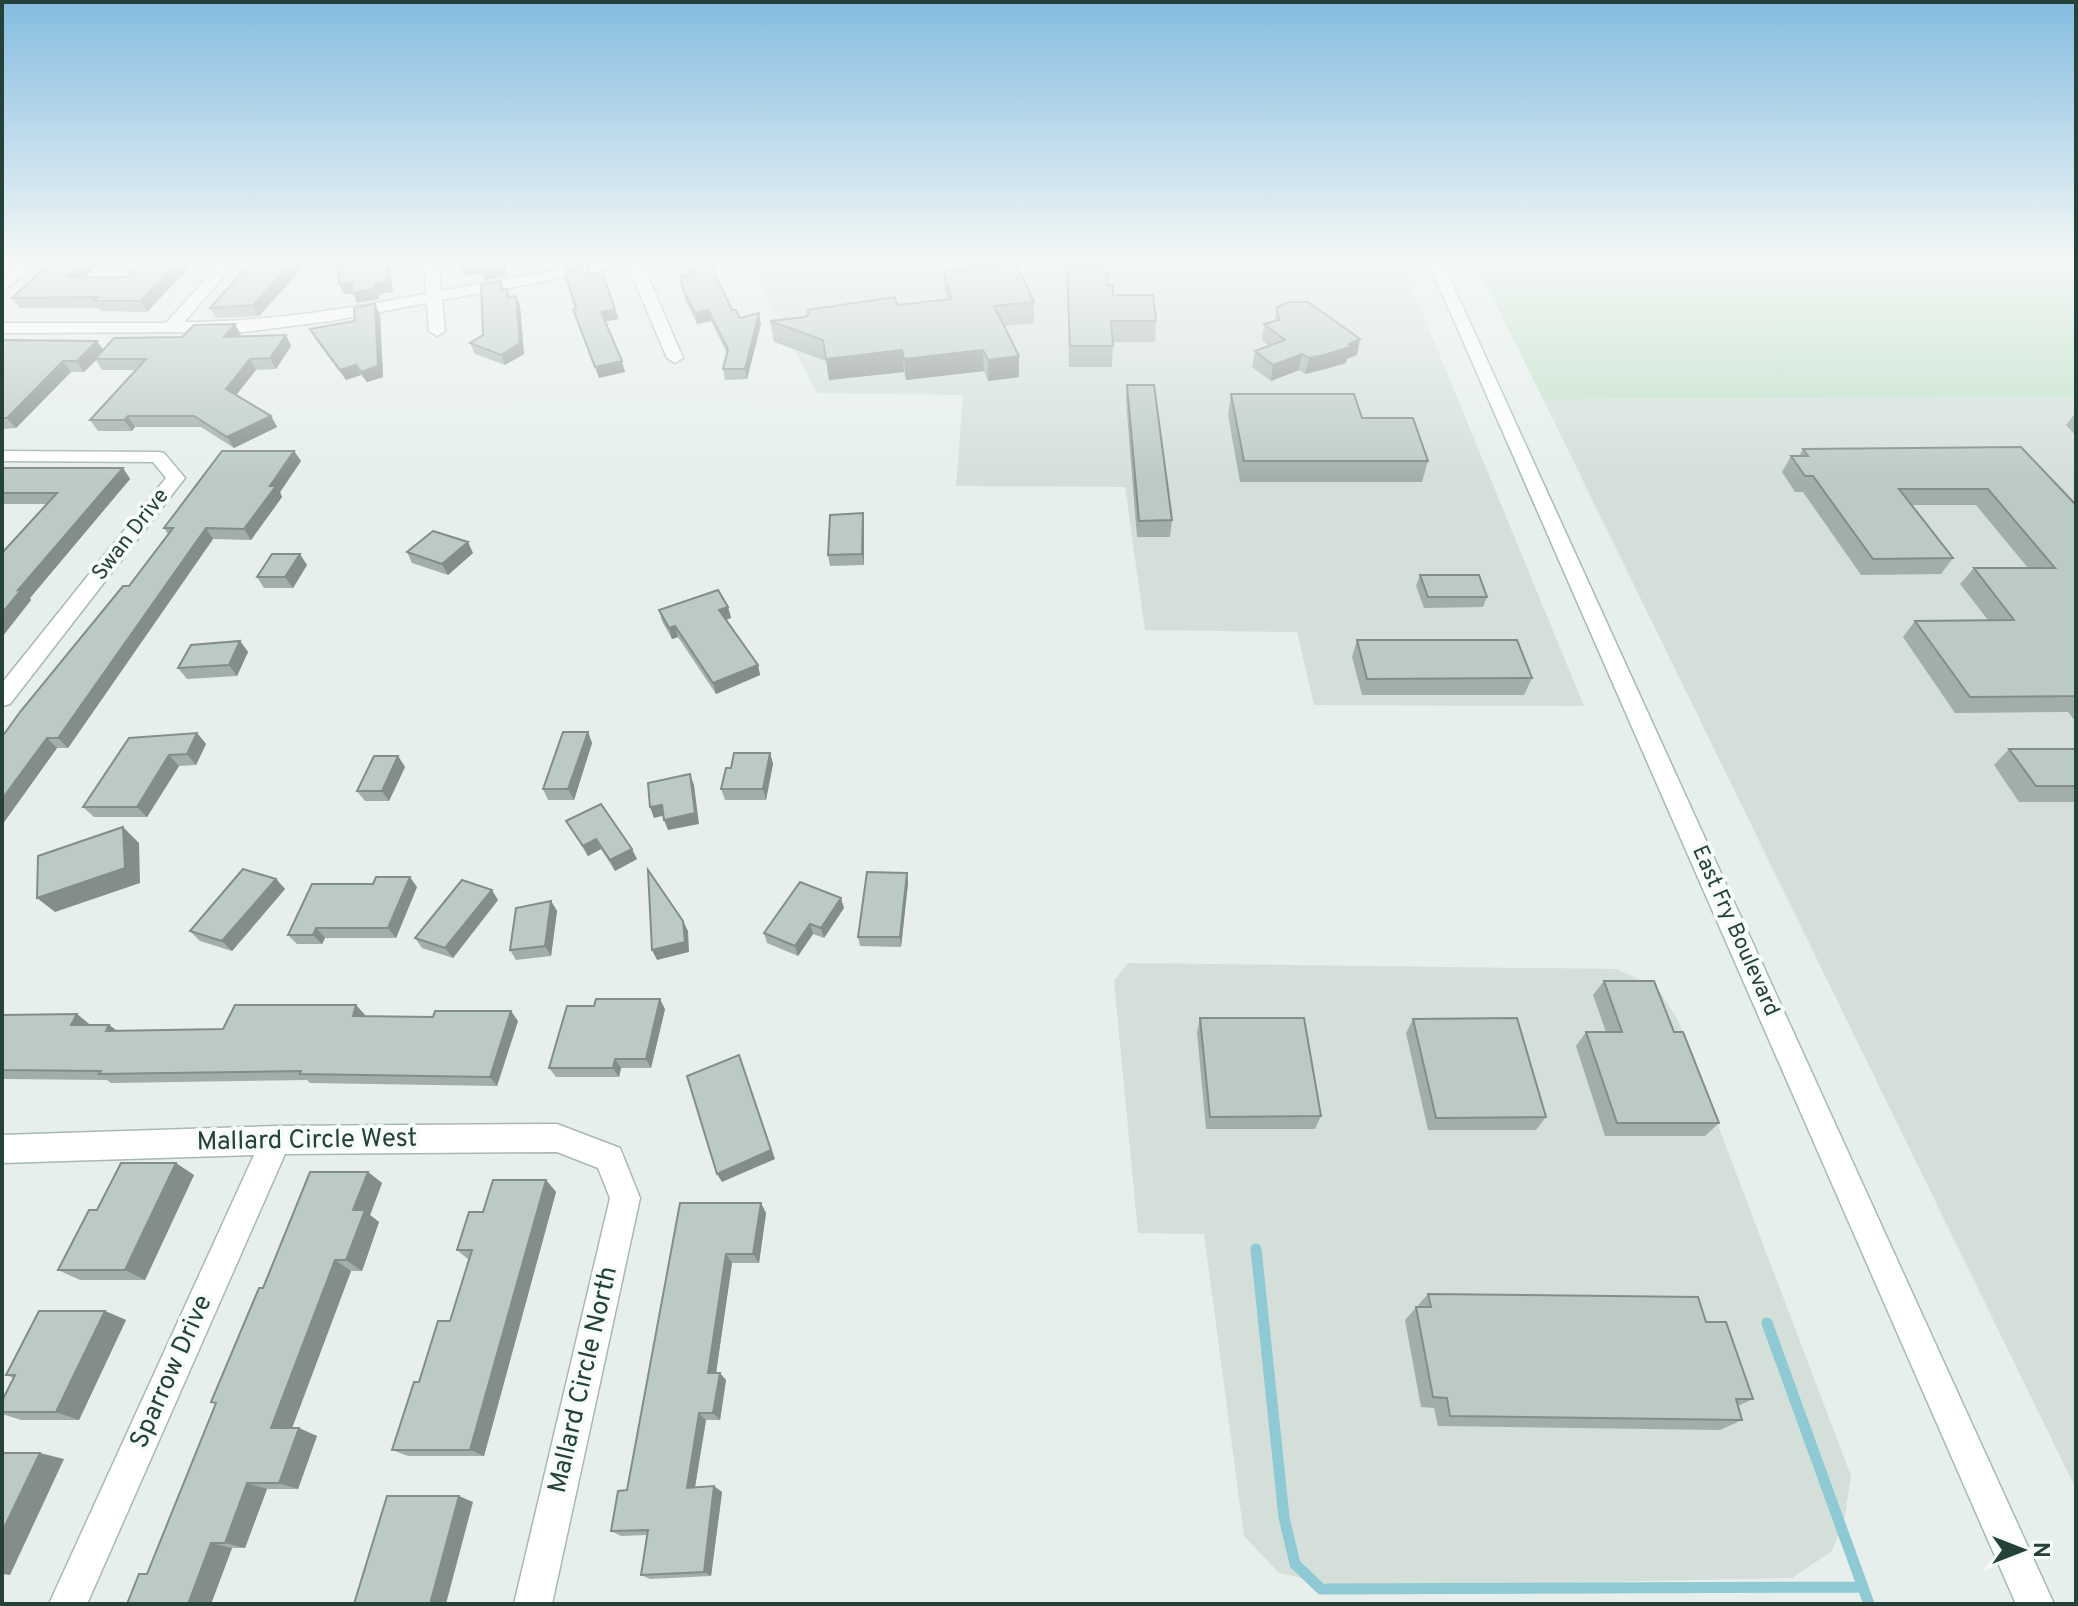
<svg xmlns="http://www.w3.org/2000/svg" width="2078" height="1606" font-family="Overpass,sans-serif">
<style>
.built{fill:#d4dfda}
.green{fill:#bfe0c8}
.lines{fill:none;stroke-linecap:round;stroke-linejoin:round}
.stream{stroke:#8ec9d4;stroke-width:11}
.street-casing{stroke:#a8b8b2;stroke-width:3}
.secondary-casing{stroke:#a4bbb3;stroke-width:3}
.street{fill:#fff;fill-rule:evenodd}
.secondary{fill:#fff;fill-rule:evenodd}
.wall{fill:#a1aea9}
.shaded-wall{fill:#838d89}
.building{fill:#bbcac4;stroke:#838d89;stroke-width:2}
.labels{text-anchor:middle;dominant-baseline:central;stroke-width:8;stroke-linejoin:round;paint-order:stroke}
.street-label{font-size:22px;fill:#24423a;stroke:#f7fbf9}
.near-street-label{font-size:26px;fill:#24423a;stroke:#f7fbf9}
</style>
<rect width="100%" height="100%" fill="#e6efeb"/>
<!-- built -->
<path class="built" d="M747,259H1400L1584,706L1314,705L1297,632L1145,630L1125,487L956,486L963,395L817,393Z
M2076,397V1489L1543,399Z
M1128,963L1616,969L1657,987L1678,1020L1851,1476L1844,1521L1832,1551L1792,1578L1344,1587L1279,1573L1244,1536L1204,1234L1138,1233L1114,981Z"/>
<!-- green -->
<path class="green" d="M1473,259H2076V397L1543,399Z"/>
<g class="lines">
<!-- stream -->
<path class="stream" d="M1256,1249L1284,1517L1295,1564L1321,1589L1863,1587
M1767,1323L1869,1604"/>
<!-- street casing -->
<g class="street-casing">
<path id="street" d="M27,259H43L2,292V279Z
M224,259H239L184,322C266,322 345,309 426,294L424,259H438L441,291L618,259H647L642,263L683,358L675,363L667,358L628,266L442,300L445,331L437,336L429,331L427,303L331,321L244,332L2,333V323H166Z
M2,451L158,452L164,453L185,478L10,704L2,706V683L166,478L153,462L2,461Z
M557,1124L620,1148L640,1198L552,1604H514L610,1198L598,1168L557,1152L285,1154L87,1604H49L254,1155L2,1163V1135L276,1126Z"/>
</g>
<!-- secondary casing -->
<g class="secondary-casing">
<path id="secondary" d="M1427,259H1441L2054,1604H2016Z"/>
</g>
<!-- street -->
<use href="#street" class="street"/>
<!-- secondary -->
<use href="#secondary" class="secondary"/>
</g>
<!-- wall -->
<path class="wall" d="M104,259L84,277H126L147,312L101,311L98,308H20L12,298Z
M254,259H389L393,292L379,294V299L357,303L353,293L344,294L339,284L338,264L305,265L259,316L216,318L210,308Z
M686,261L740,318L761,324L747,379L725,380L723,369L727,353L711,321L697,324L685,300L680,276L690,275Z
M1067,267L1108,285L1113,295L1156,321L1155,342H1113L1112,367H1069Z
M943,271L1034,302V323L1004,326L1019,356V377L988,381L984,371L906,380L904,372L829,380L826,361L774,342L770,321L805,317L808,315L807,310L897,305L947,299L945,292Z
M501,281L505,290L507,289L510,297L520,306L524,354L505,365L475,354L470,343L483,335Z
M1277,307L1357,355L1347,359L1346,363L1320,371L1305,374L1299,370L1271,381L1252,367L1255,351L1269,346L1262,340L1264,324L1275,321Z
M380,315L383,377L367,382L361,375L346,380L315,339L310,329L355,321Z
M241,335L240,337L291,346L276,369L256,370L236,395L271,416L277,427L234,448L201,427H135L132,431H98L90,420L136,370H102L96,360L84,372H71L16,428L2,429V340L97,341L103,350L182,337Z
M1127,385L1172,520L1170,537H1137L1126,401Z
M1231,394L1362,418L1428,461L1422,482H1240L1228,415Z
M2076,412V436L2066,425Z
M1803,449L2076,505V722L2068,712L1955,713L1903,637L1915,621L1988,620L1960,584L1974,568H2028L1976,505H1912L1953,558L1941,574L1861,575L1803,492H1795L1782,472L1791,456H1799Z
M294,451L301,461L280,492L282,497L251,540L213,539L68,748H57L2,825V737L129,586L168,534L164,528Z
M2,468H123L130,479L30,598L31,600L2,637L47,504H2Z
M863,513L864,524V565L830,566L828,555Z
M407,552L473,553L448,575L412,563Z
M307,565L293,588H264L257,577Z
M1420,575L1487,597L1483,607L1424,608L1416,586Z
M728,607L731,618L726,620L758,665L760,675L716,694L678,637L672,639L662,621L659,610Z
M1357,640L1532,678L1524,695H1362L1352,657Z
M240,641L248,652L237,676L187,679L178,668Z
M588,732L592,743L574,800H548L543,789Z
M197,733L206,744L196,765L179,766L147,817H94L83,807Z
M2009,749H2076V802H2019L1994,765Z
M770,753L773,764L766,800H725L721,789L731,768Z
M398,756L405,767L389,801H365L357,791Z
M566,821L637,859L615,871L601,849L588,856Z
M907,873L908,883L901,947L860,946L858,937Z
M276,879L285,889L232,951L200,941L190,931Z
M417,887L396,938H325L322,944H297L288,935Z
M498,900L453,958L422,948L415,938Z
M551,901L557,911L551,956L516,960L510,950Z
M844,908L824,938L813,934L798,956L767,943L764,933Z
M1604,981L1674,1032L1719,1123L1705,1136H1605L1576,1046L1586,1032H1606L1593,995Z
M356,1005L365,1015L364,1016L518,1021L497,1086L310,1083L307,1080L111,1083L107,1080L2,1079V1015L77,1014L89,1024L88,1025H109L118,1031L223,1029Z
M665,1009L651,1068H621L619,1077H556L549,1068Z
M1200,1018L1321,1116L1315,1129H1206L1197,1032Z
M1413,1019L1546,1117L1536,1130H1428L1406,1033Z
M368,1172L382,1183L370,1215L379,1222L362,1271H351L292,1428L317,1436L298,1489H267L245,1548H232L211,1604H127L147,1574L216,1404L211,1402L263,1288Z
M194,1175L145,1280H80L58,1270L97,1210Z
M546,1180L556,1192L484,1456H408L392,1450L419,1382L450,1321L469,1260L457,1250L483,1212Z
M680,1203L766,1213L759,1263H732L716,1373L726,1380L720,1420H706L695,1487L722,1492L711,1576L650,1579L641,1575L647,1535L621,1536L611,1531L627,1490Z
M1428,1294L1706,1322L1753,1399L1738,1406L1742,1420L1720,1430L1438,1426L1434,1408L1421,1407L1405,1320Z
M105,1311L126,1320L79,1420H21L2,1414V1401L14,1378L6,1375Z"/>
<!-- shaded-wall -->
<path class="shaded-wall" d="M86,259H104L73,288L66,277Z
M181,259H197L147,312L140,301Z
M296,259H302L305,265L259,316L253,305Z
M386,259H389L393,292L379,294V299L357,303L353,293L344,294L339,284L352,282L374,284Z
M502,259H506V276L485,280L482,273L464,276L460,265Z
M552,260V259H592V261L563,266L560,259Z
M516,296L520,306L524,354L505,365L501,355Z
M375,304L380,315L383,377L367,382L361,372Z
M615,309L619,319L604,322L601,312Z
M708,310L711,321L697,324L695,313Z
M759,313L761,324L747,379L745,369Z
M235,324L241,335L230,348L224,337Z
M286,335L291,346L276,369L270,358Z
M1360,339L1357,355L1347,359L1346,363L1305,374L1309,358Z
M97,341L104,351L95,359L96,360L84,372L77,361Z
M902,350L904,372L829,380L826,359Z
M983,350L984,371L906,380L904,359Z
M1302,354L1299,370L1271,381L1273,365Z
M1019,356V377L988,381V360Z
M250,359L256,370L233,399L226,389Z
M63,361L71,372L16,428L7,418Z
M622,361L625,372L599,378L595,367Z
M356,365L361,375L346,380L340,370Z
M128,416L135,427L132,431L124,420Z
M271,416L277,427L234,448L227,437Z
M294,451L301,461L280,492L282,497L251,540L244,529L270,486Z
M123,468L130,479L30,598L31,600L2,637V613L18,590Z
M863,513L864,524V565L862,554Z
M206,528L213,539L68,748L58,738Z
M468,542L473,553L448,575L442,564Z
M300,554L307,565L293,588L285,577Z
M728,607L731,618L722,621L719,610Z
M675,626L678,637L672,639L669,628Z
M240,641L248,652L237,676L229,665Z
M758,665L760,675L716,694L713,683Z
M588,732L592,743L574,800L568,789Z
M197,733L206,744L196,765L187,754Z
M47,738L57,748L2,825V799Z
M770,753L773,764L766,800L763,789Z
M169,755L179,766L147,817L137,807Z
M398,756L405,767L389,801L382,791Z
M690,774L694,785L699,824L668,830L664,820Z
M662,805L666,815L654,818L650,807Z
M123,827L139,843L140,883L55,912L37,898Z
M596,839L601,849L588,856L583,846Z
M632,849L637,859L615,871L610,860Z
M907,873L908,883L901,947L900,937Z
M410,877L417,887L396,938L388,928Z
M276,879L285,889L232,951L222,941Z
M492,890L498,900L453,958L445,948Z
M841,898L844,908L824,938L821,928Z
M551,901L557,911L551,956L545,946Z
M683,921L688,931L689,952L657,960L652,950Z
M810,924L813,934L798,956L795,946Z
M316,928L325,938L322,944L313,935Z
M660,999L665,1009L651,1068L646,1059Z
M356,1005L365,1015L362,1025L353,1016Z
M511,1011L518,1021L497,1086L490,1077Z
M77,1014L89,1024L83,1034L71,1025Z
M109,1025L121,1034L106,1031Z
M739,1055L775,1159L722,1182L717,1174Z
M615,1059L621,1068L619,1077L613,1068Z
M176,1163L194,1175L145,1280L125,1270Z
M368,1172L382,1183L370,1215L379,1222L362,1271L346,1260L353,1210Z
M546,1180L556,1192L484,1456L470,1450Z
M761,1203L766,1213L759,1263L753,1254Z
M726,1254L732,1263L715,1380L708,1373Z
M335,1260L351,1271L289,1436L271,1428Z
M105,1311L126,1320L79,1420L56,1412Z
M720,1373L726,1380L720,1420L713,1413Z
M699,1413L706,1420L694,1493L687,1488Z
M299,1428L317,1436L298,1489L279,1483Z
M40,1453L64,1459L10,1575L2,1574V1532Z
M247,1483L267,1489L245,1548L225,1543Z
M714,1486L722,1492L711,1576L704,1572Z
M459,1496L473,1502L446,1604H430Z
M211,1543L232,1548L211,1604H188Z"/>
<!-- building -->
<path class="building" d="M54,259H86L66,277H126L144,259H181L140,301H94L98,297L12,298Z
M254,259H296L253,305L210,308Z
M338,259H386L388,281L374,284V289L352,293V282L339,284Z
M460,259H502V266L481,270L480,263L460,265Z
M697,259H708L732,310H736L740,318L759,313L745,369H723L728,349L708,310L695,313L683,289L680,276L692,274L686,261Z
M1015,262L1034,302L994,306L1019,356L988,360L983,350L904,359L902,350L826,359L823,340L770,321L805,317L809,314L807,310L895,297L897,305L952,299L943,271Z
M589,265V275L602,272L615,309L601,312L622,361L595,367L573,309L576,308L564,270Z
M1067,267H1107L1108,285H1113V295H1153L1156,321H1111L1113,346H1070Z
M501,281V290L507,289V297L516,296L520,343L501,355L470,343L483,335L481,285Z
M1289,302H1308L1360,339L1349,344L1350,347L1324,355L1309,358L1302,354L1273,365L1255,351L1285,340L1264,324L1279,320L1277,307Z
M375,304L378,366L361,372L356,365L340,370L310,329L355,321L354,308Z
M235,324L224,337L286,335L270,358L250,359L226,389L271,416L227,437L194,416H128L124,420H90L146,359H95L114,338L182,337L194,325Z
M2,340L97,341L77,361H63L7,418H2Z
M1127,385H1154L1172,520L1139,521Z
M1231,394H1354L1362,418H1413L1428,461H1244Z
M2021,447L2076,505V696L1970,697L1915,621L2014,620L1974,568H2055L1988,489H1899L1953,558L1873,559L1813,476H1805L1791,456H1808L1803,449Z
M222,451H294L270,486H276L244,529L206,528L58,738H47L2,799V737L20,712L123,586H129L173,528H164Z
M2,468H123L18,590L22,589L2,613V553L57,493H2Z
M863,513L862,554L828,555L830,515Z
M433,531L468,542L442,564L407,552Z
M272,554H300L285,577H257Z
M1420,575H1479L1487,597H1428Z
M718,590L728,607L719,610L758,665L713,683L675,626L669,628L659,610Z
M1357,640H1517L1532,678L1367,679Z
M240,641L229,665L178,668L191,645Z
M563,732H588L568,789H543Z
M197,733L187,754L169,755L137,807H83L129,738Z
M2009,749H2076V786H2036Z
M734,753H770L763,789H721L726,768H731Z
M374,756H398L382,791H357Z
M690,774L695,813L664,820L662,805L650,807L648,783Z
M601,804L632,849L610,860L596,839L583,846L566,821Z
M123,827L125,868L37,898L38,856Z
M243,869L276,879L222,941L190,931Z
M648,870L683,921L685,942L652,950Z
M867,872L907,873L900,937H858Z
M376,877H410L388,928H316L313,935H288L312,884H373Z
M462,880L492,890L445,948L415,938Z
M800,882L841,898L821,928L810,924L795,946L764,933Z
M551,901L545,946L510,950L516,908Z
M1604,981H1654L1674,1032H1683L1719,1123H1617L1586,1032H1622Z
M596,999H660L646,1059H615L613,1068H549L567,1006H594Z
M235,1005H356L353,1016L433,1017L435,1011H511L490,1077L300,1074L301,1071L99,1074L101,1071L2,1070V1015L77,1014L71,1025H109L106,1031L223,1029Z
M1200,1018H1304L1321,1116L1210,1117Z
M1517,1018L1546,1117L1436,1118L1413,1019Z
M739,1055L771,1150L717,1174L687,1076Z
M121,1163H176L125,1270H58L89,1210H97Z
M310,1172H368L353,1210H365L346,1260H335L271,1428H299L279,1483H247L225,1543H211L188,1604H127L139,1574H147L216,1403L211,1402L259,1288H263Z
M493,1180H546L470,1450H392L414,1382H419L438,1321H450L472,1250H457L469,1212H483Z
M680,1203H761L753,1254H726L708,1373H720L713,1413H699L687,1488L714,1486L704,1572L641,1575L648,1530L611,1531L618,1491L627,1490Z
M1428,1294L1698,1297L1706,1322H1726L1753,1399H1736L1742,1420L1450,1416L1447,1398L1433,1397L1416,1307H1431Z
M39,1311H105L56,1412H2V1401L15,1375H6Z
M2,1453H40L2,1532Z
M387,1496H459L430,1604H354Z"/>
<!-- sky -->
<linearGradient id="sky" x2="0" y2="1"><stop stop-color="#84bce0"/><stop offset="0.54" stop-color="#f4f8f6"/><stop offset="1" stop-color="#f4f8f6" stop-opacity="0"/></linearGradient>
<rect width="2078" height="483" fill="url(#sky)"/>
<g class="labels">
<!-- street labels -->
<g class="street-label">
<text transform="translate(131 535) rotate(-52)">Swan Drive</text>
<text transform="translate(1735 931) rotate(66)">East Fry Boulevard</text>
</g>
<!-- near-street labels -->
<g class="near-street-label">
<text transform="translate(307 1141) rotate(-1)">Mallard Circle West</text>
<text transform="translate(172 1372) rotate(-66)">Sparrow Drive</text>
<text transform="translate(584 1380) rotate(-77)">Mallard Circle North</text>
</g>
</g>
<!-- border -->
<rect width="2078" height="1606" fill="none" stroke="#24423a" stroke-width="8"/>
<!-- north arrow -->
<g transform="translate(2022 1550) rotate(90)" stroke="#f7fbf9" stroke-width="6" paint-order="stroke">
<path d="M0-6L14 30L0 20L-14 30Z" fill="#24423a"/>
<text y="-12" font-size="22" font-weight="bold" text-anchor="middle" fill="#24423a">N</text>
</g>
</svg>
